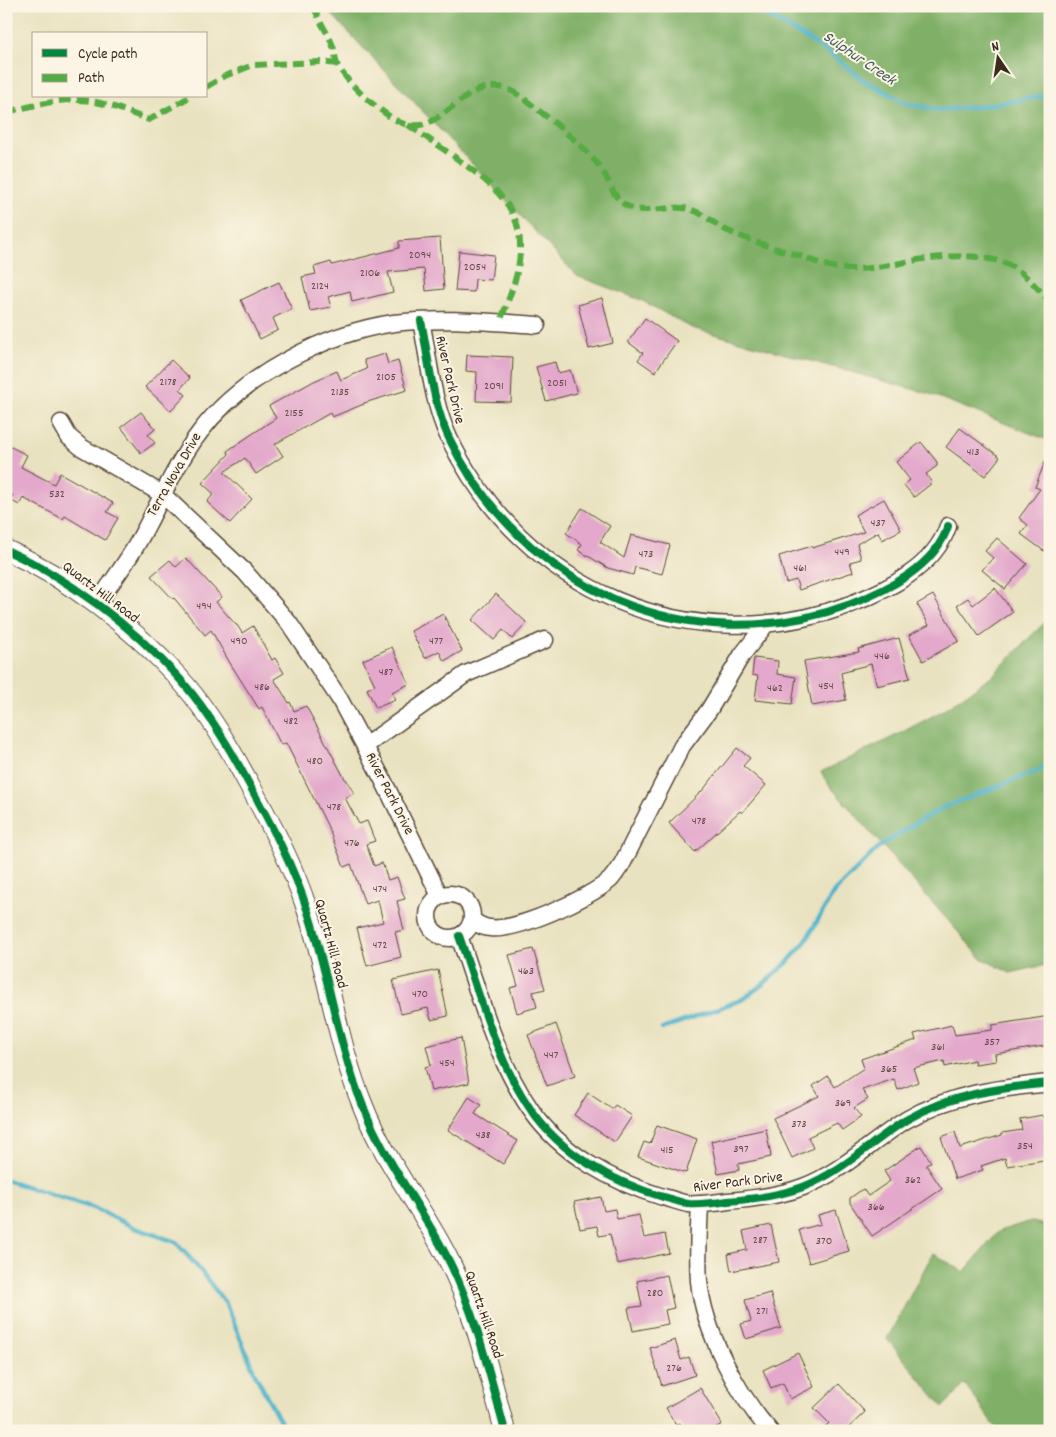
<svg xmlns="http://www.w3.org/2000/svg" width="1056" height="1437" font-family="Dekko,sans-serif">
<style>
.forest{fill:#80b068;stroke:#5e6d43}
.lines{fill:none;stroke-linecap:round;stroke-linejoin:round}
.stream{stroke:#4bb2ca;stroke-width:4.5}
.building{fill:#e3a8cb}
.minor-casing{stroke:#554636;stroke-width:19}
.tertiary-casing{stroke:#554636;stroke-width:22}
.minor{stroke:#fff;stroke-width:16}
.tertiary{stroke:#fff;stroke-width:20}
.quiet{stroke:#55ab43;stroke-width:6;stroke-dasharray:12 6;stroke-linecap:butt}
.cycleway-casing{stroke:#fcf5e5;stroke-width:11}
.cycleway{stroke:#00873e;stroke-width:8}
.labels{text-anchor:middle;dominant-baseline:central;stroke-width:4;stroke-linejoin:round;paint-order:stroke}
.number-label{font-size:12px;fill:#654a49}
.street-label{font-size:15px;fill:#3b2a1e;stroke:#fcf5e5}
.water-label{font-size:16px;font-style:italic;fill:#415a5a;stroke:#fcf5e5}
</style>
<rect width="100%" height="100%" fill="#fcf5e5"/>
<filter id="ink" filterUnits="userSpaceOnUse"><feTurbulence type="fractalNoise" baseFrequency=".02" numOctaves="2"/><feDisplacementMap in="SourceGraphic" scale="10" xChannelSelector="R" yChannelSelector="G"/><feConvolveMatrix kernelMatrix="1 2 1 2 8 2 1 2 1" color-interpolation-filters="sRGB"/></filter>
<filter id="wash" filterUnits="userSpaceOnUse"><feTurbulence type="fractalNoise" baseFrequency=".0096" numOctaves="4" result="noise"/><feDisplacementMap in="SourceGraphic" scale="20" xChannelSelector="R" yChannelSelector="G"/><feGaussianBlur stdDeviation="1.12" result="paint"/><feColorMatrix in="noise" values="0 0 0 0 0 0 0 0 0 0 0 0 0 0 0 0 0 1.4 0 .05"/><feComposite in="paint" operator="in"/></filter>
<g filter="url(#wash)">
<rect width="100%" height="100%" fill="#e9e2c0"/>
<!-- forest -->
<path class="forest" d="M324,6H1050V441L930,394L692,328L641,300L577,276Z
M1050,617V964L1010,973L981,958L829,785L821,772L889,739L942,711L990,678Z
M1031,1221L1050,1227V1431H1000L993,1424L965,1384L943,1407L887,1339L933,1253L964,1272L999,1231Z"/>
<g class="lines">
<!-- stream -->
<path class="stream" d="M751,6L809,40L837,59L863,80L908,104L939,110L975,107L1050,95
M662,1029L741,1000L762,985L787,963L805,942L834,892L879,847L918,822L947,806L1042,769L1050,761
M6,1180L94,1208L135,1228L176,1242L201,1271L226,1304L256,1376L279,1419L287,1431"/>
</g>
<g id="blocks">
<!-- building -->
<path class="building" d="M440,238L444,289L426,291L424,269L388,272L393,292L352,302L350,291L328,297L331,307L310,311L302,277L316,274L314,267L331,262L332,265L399,248V241Z
M459,251L494,255L491,280L475,279L474,292L455,291Z
M279,282L292,309L273,318L278,330L260,339L241,300Z
M602,298L613,343L589,349L578,305Z
M645,318L677,341L655,372L638,360L643,353L628,342Z
M385,354L388,364L398,361L407,390L364,403V404L332,417L330,413L275,444L283,456L256,474L245,458L224,472L252,499L230,523L207,502L214,494L202,483L229,454L227,451L276,418L269,406L314,381L337,371L341,380L367,369L364,360Z
M467,355L513,357L511,402L476,401L477,372L466,371Z
M171,360L190,378L180,389L186,395L171,411L145,387Z
M555,362L558,373L570,370L577,393L546,401L536,367Z
M141,412L155,429L148,435L155,443L141,453L121,427Z
M960,428L1000,457L985,476L946,447Z
M921,442L937,462V466L926,474L932,483L914,497L904,485L910,480L896,462Z
M11,447L27,455L21,467L54,484L60,473L113,503L107,512L118,518L105,540L65,516L63,519L23,498L19,505L10,500L13,495L6,491V455Z
M1049,452L1050,544L1044,551L1021,534L1028,525L1019,518L1040,489L1035,487Z
M884,499L901,530L882,540L878,532L857,544L861,559L850,562L853,572L799,590L796,580L786,583L779,556L812,546V548L864,532L855,515Z
M582,508L610,526L600,542L624,558L631,535L670,545L662,574L635,567L633,575L608,568L578,550L582,544L566,533Z
M997,538L1027,564L1005,589L982,570L993,558L985,551Z
M186,558L222,597L216,602L236,625H237L242,633L253,626L272,660L275,658L284,673L274,679L289,703L290,702L294,711L306,706L345,779H346L354,793L345,798L359,824L367,821L375,841L366,844L374,866L382,863L388,880L397,877L405,899L397,901L404,930L395,932L401,957L367,966L357,928L383,922L378,900L365,904L351,864L344,867L328,827L286,743L281,745L262,707L259,709L230,663L211,630L205,635L174,598L173,599L151,576L170,560L176,567Z
M995,588L1013,612L979,636L957,605L968,598L973,605Z
M496,594L527,623L512,639L503,630L494,640L472,620Z
M933,595L959,641L923,661L909,635L929,625L917,604Z
M443,614L462,651L444,661L439,651L425,658L411,631Z
M899,638L910,678L877,686L871,664L852,669V670L841,673L846,700L812,706L804,661L859,652L858,649Z
M392,647L409,684L392,692L395,700L376,708L367,689L375,685L363,660Z
M754,658L778,661L777,674L796,677L792,704L755,700L758,676L752,675Z
M737,748L750,758L743,766L766,785L742,813L740,811L695,852L669,823L703,790Z
M533,949L545,989L533,992L537,1007L517,1013L510,988L518,986L509,955Z
M438,970L448,1016L431,1020L428,1008L401,1014L393,980Z
M1050,1016V1045L995,1054L996,1061L975,1064L974,1060L945,1067L944,1061L913,1068L918,1082L898,1090L894,1079L862,1090L868,1099L854,1108L861,1117L842,1130L837,1123L808,1137L813,1148L792,1158L773,1118L819,1096L813,1086L828,1076L835,1087L864,1068L861,1059L916,1040L914,1034L952,1025L955,1035L992,1030V1025Z
M556,1024L575,1076L547,1086L528,1035Z
M461,1038L469,1083L431,1091L425,1067L431,1065L426,1046Z
M588,1093L612,1109L615,1105L632,1116L615,1142L574,1115Z
M469,1097L481,1105L475,1114L518,1141L503,1164L448,1130Z
M1043,1115V1117L1050,1116V1159L1007,1166L1005,1158L981,1166L983,1170L955,1179L941,1137L955,1132L960,1148L1002,1135V1133L1022,1130L1020,1119Z
M657,1125L697,1139L686,1173L638,1157L644,1142L650,1144Z
M766,1129L771,1157L738,1164L739,1170L718,1174L711,1141Z
M921,1146L931,1162L926,1165L942,1189L872,1236L850,1203V1198L863,1189L868,1196L890,1181L884,1171Z
M601,1197L604,1211L615,1209L617,1219L639,1215L644,1238L665,1234L669,1253L617,1264L610,1234L599,1236L597,1226L580,1229L574,1202Z
M836,1210L849,1251L809,1263L799,1230L821,1224L818,1215Z
M771,1225L779,1262L731,1271L728,1254L747,1250L743,1231Z
M667,1275L674,1308L665,1310L668,1324L633,1331L628,1308L642,1306L637,1281Z
M770,1293L781,1328L746,1339L741,1324L751,1321L745,1300Z
M675,1340L681,1360L689,1357L695,1375L662,1386L650,1348Z
M798,1353L814,1387L790,1399L783,1383L771,1388L763,1370Z
M839,1384L865,1412L845,1431H821L829,1423L814,1408Z
M700,1388L722,1424L710,1431H684L680,1423L676,1425L666,1408Z"/>
</g>
</g>
<g filter="url(#ink)">
<use href="#blocks" fill-opacity="0" stroke="#554636" stroke-width="1"/>
<g class="lines">
<!-- minor casing -->
<g class="minor-casing">
<path id="minor" d="M421,321C429,359 432,402 449,438C522,590 691,664 851,604C887,590 935,567 948,526
M61,423L69,437L81,447L162,494L245,572L289,623L339,698L383,780L440,896
M97,604C110,584 125,565 137,544C158,507 174,466 200,432C242,376 325,333 394,323C441,317 490,322 537,325
M365,746L466,674L545,640
M428 916a22 22 0 1 1 44 0a22 22 0 1 1-44 0Z
M473,921C479,925 484,928 490,928C516,932 591,897 610,880C614,876 618,869 622,864L682,746L709,710L742,655L766,624
M459,936C480,995 495,1058 531,1110C561,1154 613,1182 663,1197C672,1199 681,1203 689,1204C702,1205 715,1203 728,1201C753,1199 779,1196 803,1187C842,1172 871,1142 906,1120C950,1094 1000,1088 1050,1083
M700,1204C699,1229 697,1255 699,1281C704,1331 737,1394 770,1431"/>
</g>
<!-- tertiary casing -->
<g class="tertiary-casing">
<path id="tertiary" d="M6,550C68,578 132,626 178,677C207,709 230,748 250,786C272,826 293,866 307,909C329,974 337,1043 363,1106C384,1160 421,1206 447,1257C475,1311 489,1372 505,1431"/>
</g>
<!-- minor -->
<use href="#minor" class="minor"/>
<!-- tertiary -->
<use href="#tertiary" class="tertiary"/>
<!-- quiet -->
<path class="quiet" d="M314,6C318,21 328,32 333,46C335,52 335,59 337,64C346,83 386,119 407,125C411,126 416,125 420,125C451,119 473,73 512,91C519,94 527,101 533,106C557,125 584,145 602,170C610,181 612,196 624,204C642,217 668,204 689,209C704,213 715,225 728,231C752,241 775,249 800,256C812,260 825,266 838,268C857,271 878,267 896,264C930,257 984,249 1014,268C1028,276 1039,290 1050,302
M206,87L225,76L253,65L320,62L337,64
M6,112C33,106 62,97 90,101C110,104 130,113 149,120L191,96
M408,125C423,135 437,145 452,155C483,178 520,202 520,245C521,271 509,298 500,322"/>
<!-- cycleway casing -->
<g class="cycleway-casing">
<path id="cycleway" d="M421,321C429,359 432,402 449,438C522,590 691,664 851,604C887,590 935,567 948,526
M6,550C68,578 132,626 178,677C207,709 230,748 250,786C272,826 293,866 307,909C329,974 337,1043 363,1106C384,1160 421,1206 447,1257C475,1311 489,1372 505,1431
M459,936C480,995 495,1058 531,1110C561,1154 613,1182 663,1197C672,1199 681,1203 689,1204C702,1205 715,1203 728,1201C753,1199 779,1196 803,1187C842,1172 871,1142 906,1120C950,1094 1000,1088 1050,1083"/>
</g>
<!-- cycleway -->
<use href="#cycleway" class="cycleway"/>
</g>
</g>
<g class="labels">
<!-- number labels -->
<g class="number-label">
<text x="420" y="255">2094</text>
<text x="475" y="267">2054</text>
<text x="370" y="273">2106</text>
<text x="320" y="286">2124</text>
<text x="386" y="377">2105</text>
<text x="168" y="382">2178</text>
<text x="557" y="383">2051</text>
<text x="494" y="386">2091</text>
<text x="340" y="392">2135</text>
<text x="294" y="413">2155</text>
<text x="973" y="452">413</text>
<text x="57" y="494">532</text>
<text x="878" y="523">437</text>
<text x="842" y="552">449</text>
<text x="646" y="554">473</text>
<text x="800" y="568">461</text>
<text x="204" y="606">494</text>
<text x="239" y="641">490</text>
<text x="436" y="641">477</text>
<text x="882" y="656">446</text>
<text x="386" y="672">487</text>
<text x="826" y="686">454</text>
<text x="262" y="687">486</text>
<text x="775" y="688">462</text>
<text x="291" y="721">482</text>
<text x="315" y="761">480</text>
<text x="334" y="807">478</text>
<text x="699" y="821">478</text>
<text x="352" y="843">476</text>
<text x="380" y="889">474</text>
<text x="380" y="945">472</text>
<text x="526" y="971">463</text>
<text x="420" y="994">470</text>
<text x="992" y="1042">357</text>
<text x="938" y="1047">361</text>
<text x="551" y="1055">447</text>
<text x="447" y="1063">454</text>
<text x="889" y="1069">365</text>
<text x="843" y="1103">369</text>
<text x="799" y="1124">373</text>
<text x="483" y="1135">438</text>
<text x="1025" y="1146">354</text>
<text x="741" y="1149">397</text>
<text x="667" y="1150">415</text>
<text x="913" y="1180">362</text>
<text x="876" y="1207">366</text>
<text x="760" y="1240">287</text>
<text x="824" y="1241">370</text>
<text x="655" y="1293">280</text>
<text x="762" y="1311">271</text>
<text x="674" y="1368">276</text>
</g>
<!-- street labels -->
<g class="street-label">
<text transform="translate(449 380) rotate(77)">River Park Drive</text>
<text transform="translate(175 475) rotate(-60)">Terra Nova Drive</text>
<text transform="translate(100 593) rotate(37)">Quartz Hill Road</text>
<text transform="translate(389 794) rotate(63)">River Park Drive</text>
<text transform="translate(330 944) rotate(75)">Quartz Hill Road</text>
<text transform="translate(738 1183) rotate(-7)">River Park Drive</text>
<text transform="translate(483 1315) rotate(71)">Quartz Hill Road</text>
</g>
<!-- water labels -->
<g class="water-label">
<text transform="translate(859 59) rotate(34)">Sulphur Creek</text>
</g>
</g>
<!-- margin -->
<rect width="1056" height="1437" fill="none" stroke="#fcf5e5" stroke-width="25"/>
<!-- legend -->
<rect x="32" y="32" width="175" height="65" fill="#fcf5e5" stroke="#afa495"/>
<rect x="42" y="49" width="25" height="8" fill="#00873e" stroke="#afa495"/>
<text x="78" y="58" font-size="15" fill="#3b2a1e">Cycle path</text>
<rect x="42" y="74" width="25" height="8" fill="#55ab43" stroke="#afa495"/>
<text x="78" y="82" font-size="15" fill="#3b2a1e">Path</text>
<!-- north arrow -->
<g transform="translate(998 58) rotate(347)" stroke="#fcf5e5" stroke-width="4" paint-order="stroke">
<path d="M0-4L9 19L0 12L-9 19Z" fill="#3b2a1e"/>
<text y="-8" font-size="14" font-weight="bold" text-anchor="middle" fill="#3b2a1e">N</text>
</g>
</svg>
